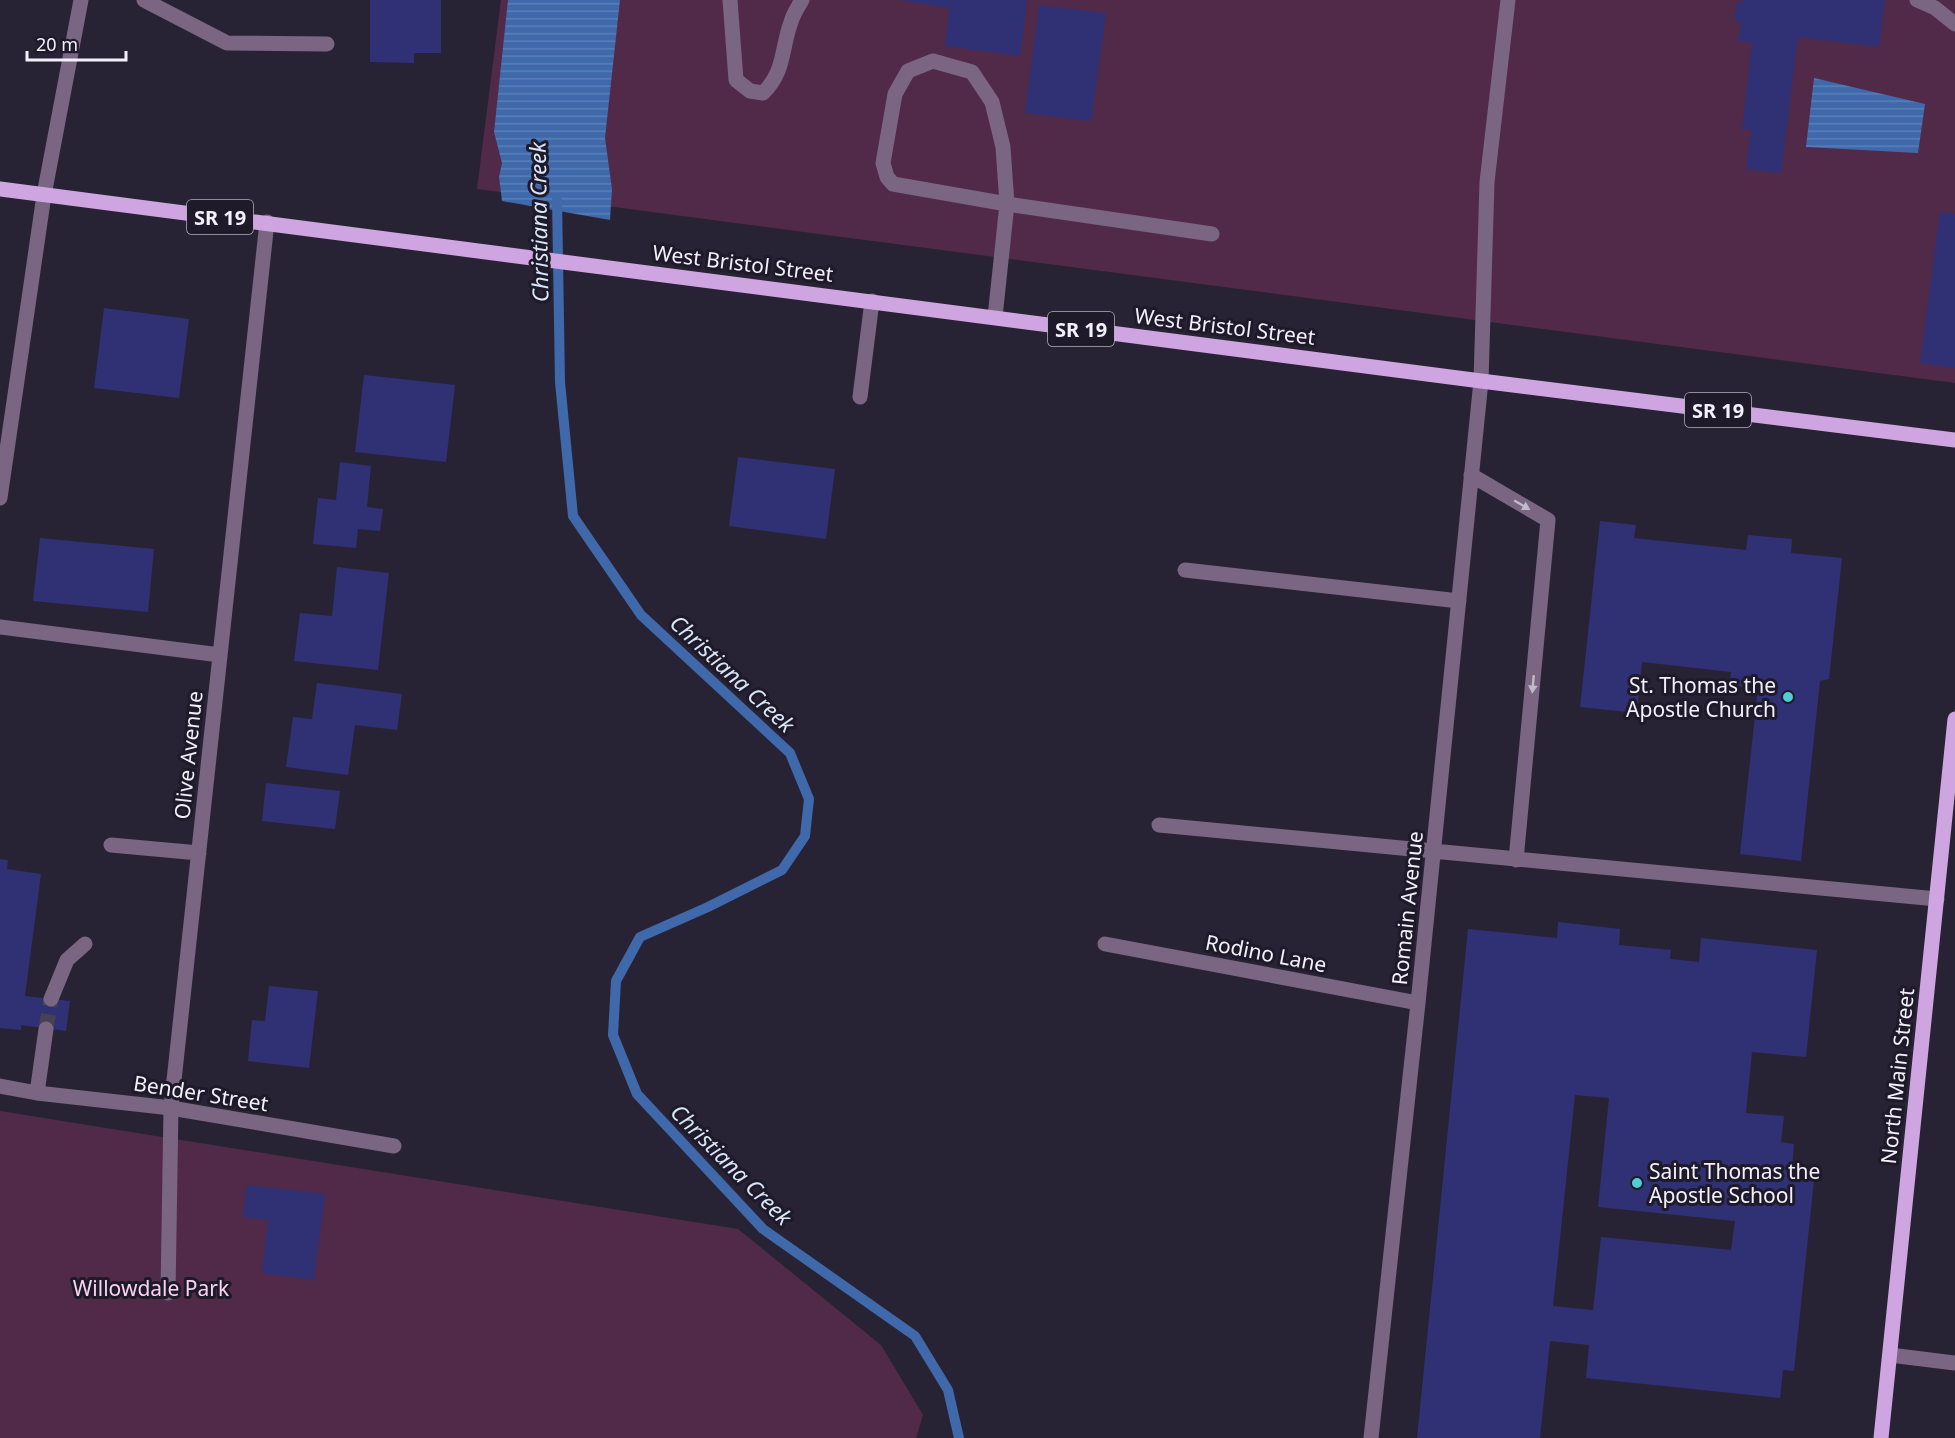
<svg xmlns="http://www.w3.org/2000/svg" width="1955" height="1438" font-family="'Noto Sans',sans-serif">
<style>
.green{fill:#512a4a}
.water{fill:url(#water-rules)}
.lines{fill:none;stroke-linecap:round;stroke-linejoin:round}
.stream{stroke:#3f69aa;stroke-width:10}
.building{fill:#2f3174;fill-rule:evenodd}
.minor-tunnel{stroke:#464252;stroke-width:15;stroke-dasharray:15 8;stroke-linecap:butt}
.minor{stroke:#7a6683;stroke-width:15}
.major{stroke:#cfa5e1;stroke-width:15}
.oneway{fill:#c2b9cb}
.poi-dot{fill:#52ccd5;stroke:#1e1a2a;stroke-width:2}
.labels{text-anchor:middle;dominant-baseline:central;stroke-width:6;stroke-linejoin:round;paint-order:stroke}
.shield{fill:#1e1a2a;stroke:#b2b0bc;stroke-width:1.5}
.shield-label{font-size:20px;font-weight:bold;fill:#f2f0fb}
.street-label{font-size:21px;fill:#f2f0fb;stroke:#1e1a2a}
.poi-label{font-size:21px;fill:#f2f0fb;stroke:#1e1a2a;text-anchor:end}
.park-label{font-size:21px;fill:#f9d3f0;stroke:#1e1a2a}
.water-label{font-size:22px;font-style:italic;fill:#d9e5f8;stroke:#1e1a2a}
</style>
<defs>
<pattern id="water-rules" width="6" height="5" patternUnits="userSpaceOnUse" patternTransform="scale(1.5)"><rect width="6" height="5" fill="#3f69aa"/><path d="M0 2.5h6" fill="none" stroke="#5b7fb7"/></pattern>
</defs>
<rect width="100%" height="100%" fill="#282334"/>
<!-- green -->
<path class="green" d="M501,0H1955V383L477,189Z
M0,1111L738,1229L881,1345L923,1415L916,1438H0Z"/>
<!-- water -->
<path class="water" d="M508,0H620L605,138L612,189L610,220L502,201L499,177L502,163L494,132Z
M1814,78L1925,104L1918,153L1806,147Z"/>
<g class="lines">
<!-- stream -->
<path class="stream" d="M557,198L560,382L573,516L641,615L790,753L809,799L805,836L782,870L708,907L640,937L616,981L613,1035L637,1094L763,1229L915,1336L948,1390L959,1438"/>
</g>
<!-- building -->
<path class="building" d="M370,0H441V53H414V63L370,62Z
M900,0H1027L1020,56L945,46L949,8Z
M1743,0H1885L1879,47L1798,37L1781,173L1746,169L1751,130L1742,129L1752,42L1738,41L1741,22L1734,21L1737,1L1743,2Z
M1039,5L1106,13L1091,121L1025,113Z
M1940,212L1955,214V368L1920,363Z
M104,308L189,319L179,398L94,388Z
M364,375L455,385L446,462L355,452Z
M738,457L835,469L826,539L729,526Z
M340,462L371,466L367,507L383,509L380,531L358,529L356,548L313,544L318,498L336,500Z
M1600,521L1636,525L1634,538L1746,550L1748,535L1792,539L1791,553L1842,558L1829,679L1820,681L1801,861L1740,854L1758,688L1730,685L1731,672L1642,662L1637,713L1580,707Z
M40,538L154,549L148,612L33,601Z
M337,567L389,573L378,670L294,661L300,613L332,616Z
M317,683L402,694L397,730L355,725L348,775L286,767L293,717L312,719Z
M266,783L340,791L335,829L262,821Z
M0,859L8,860L7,869L41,874L25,996L70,1001L66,1031L21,1025V1030L0,1028Z
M1558,922L1620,929L1619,945L1671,950L1670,959L1699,962L1701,938L1817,950L1806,1057L1752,1052L1746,1113L1784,1116L1781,1142L1794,1144L1792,1169L1815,1171L1794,1371L1783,1370L1780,1398L1586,1378L1589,1345L1550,1341L1540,1438H1417L1468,929L1557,938ZM1575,1095L1609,1098L1598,1207L1735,1221L1731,1250L1601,1237L1593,1310L1553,1306Z
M269,986L318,991L309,1068L248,1061L252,1020L265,1021Z
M247,1185L325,1194L314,1280L262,1273L268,1220L243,1217Z"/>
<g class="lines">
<!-- minor-tunnel -->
<path class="minor-tunnel" d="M46,1029L51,999"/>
<!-- minor -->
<path class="minor" d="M144,0L227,43L327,44
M730,0L736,80L750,91L763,93C785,72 781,49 791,22C793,14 798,7 802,0
M1917,0L1935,8L1955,24
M995,317L1007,204L1003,147L992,102L972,72L933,61L908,71L895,94L883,163L887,177L893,184L1007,204L1212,234
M860,397L872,301
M1471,475L1548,520L1516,860
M0,498L44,195L81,0
M1185,570L1459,601
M0,627L220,655
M1159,825L1937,899
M111,845L199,853
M1105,944L1418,1003
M51,999L67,960L85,944
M0,1086L37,1093L171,1108L394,1146
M37,1093L46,1029
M168,1293L171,1108L267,222
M1890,1355L1955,1363
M1371,1438L1418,1003L1481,381L1487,182L1508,0"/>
<!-- major -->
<path class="major" d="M0,189L1481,381L1955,440
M1881,1438L1955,719"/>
</g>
<!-- one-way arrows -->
<defs><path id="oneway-solid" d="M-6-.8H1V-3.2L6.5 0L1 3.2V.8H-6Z" transform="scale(1.5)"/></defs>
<g class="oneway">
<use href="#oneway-solid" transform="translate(1522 505) rotate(30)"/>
<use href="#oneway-solid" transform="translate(1533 684) rotate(95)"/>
</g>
<!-- markers -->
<g class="poi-dot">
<circle cx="1788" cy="697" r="6"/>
<circle cx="1637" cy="1183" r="6"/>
</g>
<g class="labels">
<!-- shield labels -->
<g class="shield">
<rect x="187" y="200" width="66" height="34" rx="4.5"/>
<rect x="1048" y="312" width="66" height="34" rx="4.5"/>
<rect x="1685" y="393" width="66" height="34" rx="4.5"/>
</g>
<g class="shield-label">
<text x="220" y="217">SR 19</text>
<text x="1081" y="329">SR 19</text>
<text x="1718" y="410">SR 19</text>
</g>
<!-- street labels -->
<g class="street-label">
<text transform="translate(743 263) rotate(7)">West Bristol Street</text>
<text transform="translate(1225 326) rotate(7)">West Bristol Street</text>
<text transform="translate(188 755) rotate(-84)">Olive Avenue</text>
<text transform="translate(1407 908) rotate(-84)">Romain Avenue</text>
<text transform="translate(1266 953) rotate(11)">Rodino Lane</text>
<text transform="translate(1897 1076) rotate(-84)">North Main Street</text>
<text transform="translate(201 1093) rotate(9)">Bender Street</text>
</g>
<!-- poi labels -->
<g class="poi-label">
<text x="1776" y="685">St. Thomas the<tspan x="1776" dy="24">Apostle Church</tspan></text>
<text x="1649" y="1171" text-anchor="start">Saint Thomas the<tspan x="1649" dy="24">Apostle School</tspan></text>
</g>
<!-- park labels -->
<g class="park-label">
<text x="151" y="1288">Willowdale Park</text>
</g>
<!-- water labels -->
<g class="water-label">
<text transform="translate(538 222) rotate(-91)">Christiana Creek</text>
<text transform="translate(733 673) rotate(43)">Christiana Creek</text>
<text transform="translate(732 1164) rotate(45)">Christiana Creek</text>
</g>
</g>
<!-- scale -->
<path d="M27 51v9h99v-9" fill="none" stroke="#f2f0fb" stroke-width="3"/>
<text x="36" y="51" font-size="18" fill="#f2f0fb" stroke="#1e1a2a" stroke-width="4.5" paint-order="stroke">20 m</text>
</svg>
